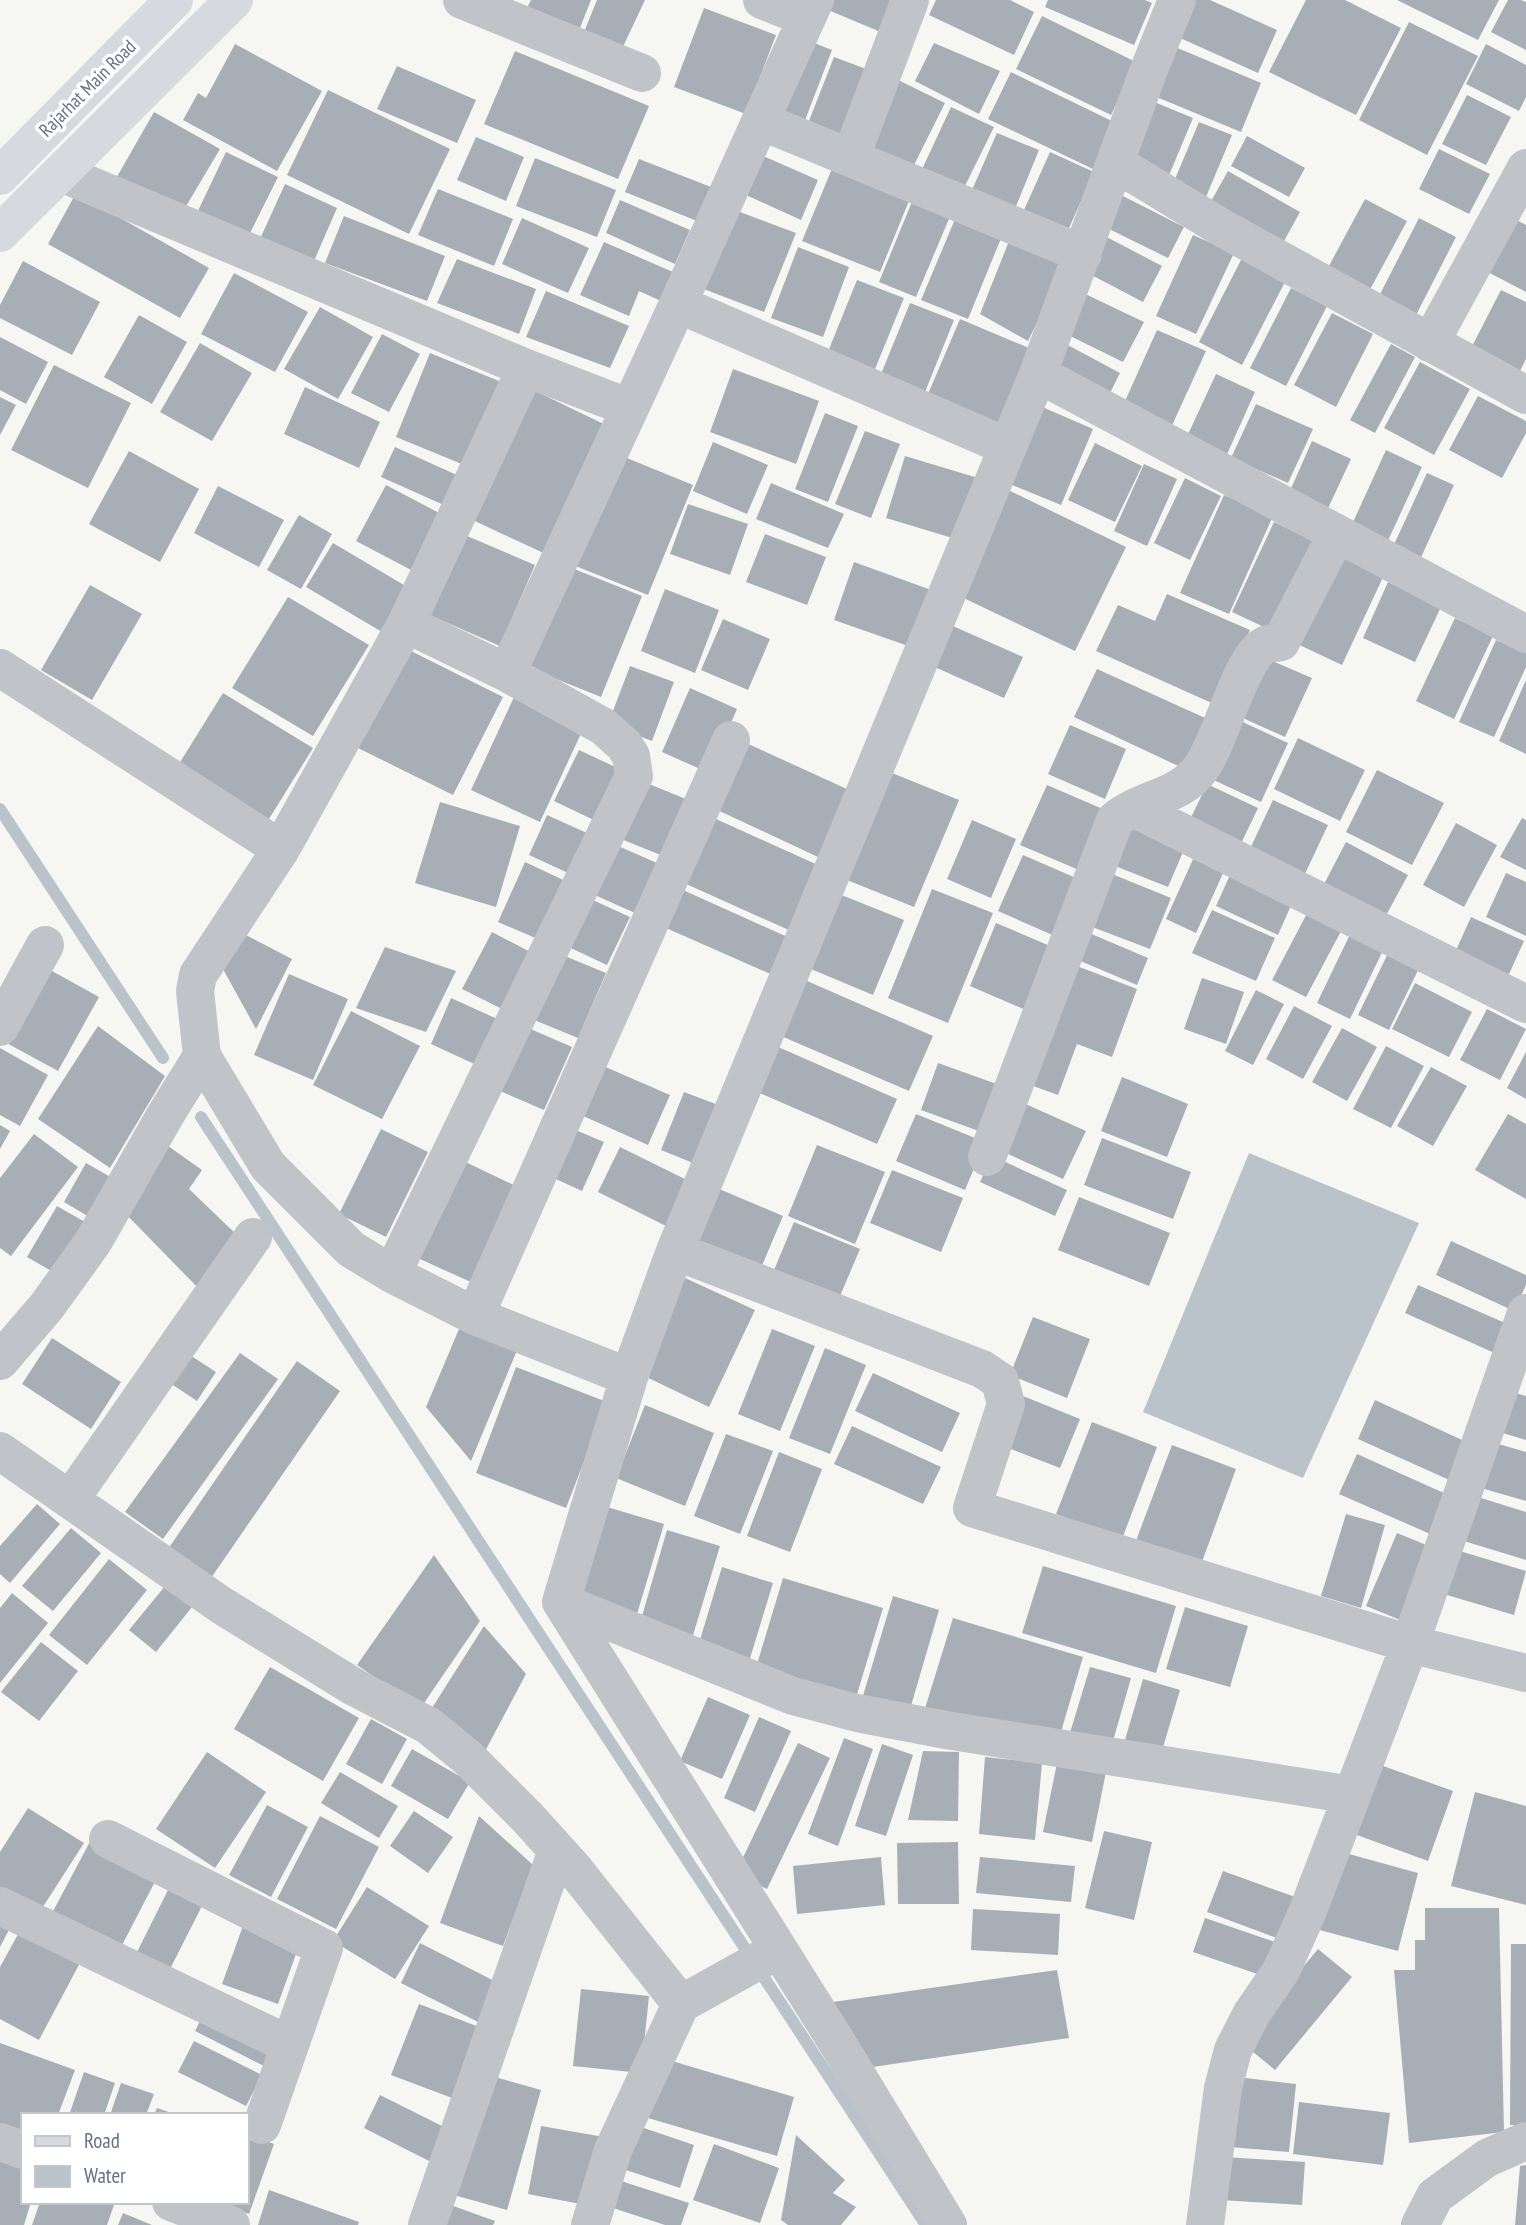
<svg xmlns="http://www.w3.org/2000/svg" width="1526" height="2225" font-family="'PT Sans Narrow',sans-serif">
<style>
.water{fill:#bac3c9}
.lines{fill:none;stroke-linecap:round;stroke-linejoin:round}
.stream{stroke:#bac3c9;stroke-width:12}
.building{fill:#a8aeb6}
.minor{stroke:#c0c3c7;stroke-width:38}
.primary{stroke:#d6dade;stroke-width:38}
.labels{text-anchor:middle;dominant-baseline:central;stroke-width:7;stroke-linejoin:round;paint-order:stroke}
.street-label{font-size:19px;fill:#667284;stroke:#fff}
</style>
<rect width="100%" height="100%" fill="#f6f7f3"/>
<!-- water -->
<path class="water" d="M1249,1153L1419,1223L1303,1478L1143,1412Z"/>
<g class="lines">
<!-- stream -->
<path class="stream" d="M0,809L163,1058
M201,1117L926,2225"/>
</g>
<!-- building -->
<path class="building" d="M531,0H591L578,33L527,8Z
M597,0H645L621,51L584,32Z
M824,0H896L883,33L821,7Z
M936,0H1010L1034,12L1014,55L929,15Z
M1048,0H1145L1152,3L1134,45L1045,7Z
M1184,0H1210L1277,30L1258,73L1169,33Z
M1306,0H1345L1401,28L1356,115L1269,72Z
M1397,0H1499L1478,40Z
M1508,0H1521L1526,2V50L1491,32Z
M704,8L776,35L746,114L674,87Z
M1042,16L1136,62L1111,115L1016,69Z
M1409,22L1478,56L1427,155L1359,120Z
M804,39L832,50L802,128L770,115Z
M934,43L1000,71L979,114L915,81Z
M235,44L322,91L277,171L183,120L198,93L206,98Z
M1168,44L1261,83L1241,132L1147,93Z
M1486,44L1526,65V97L1519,111L1466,84Z
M515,51L649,106L618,179L484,124Z
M834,57L877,73L849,143L807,126Z
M397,66L476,100L457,143L377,109Z
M1011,72L1116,123L1093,169L988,119Z
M892,77L945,103L909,175L858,155Z
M328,90L450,149L409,234L287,175Z
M1467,95L1511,117L1486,165L1442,144Z
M1147,99L1193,118L1167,180L1121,161Z
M951,107L994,127L960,196L917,180Z
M154,112L220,149L185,208L114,182Z
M1199,122L1232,135L1203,204L1170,191Z
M997,133L1039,150L1012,216L968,199Z
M1247,136L1305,168L1289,197L1231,166Z
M476,137L524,157L506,201L457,180Z
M1439,149L1490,174L1469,214L1419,189Z
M752,151L818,180L801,220L735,190Z
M226,152L278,177L249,235L196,215Z
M1050,152L1094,172L1065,237L1020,219Z
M535,158L616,190L597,237L516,206Z
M639,159L711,187L697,221L625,192Z
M836,159L913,191L880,272L802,241Z
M1228,171L1300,212L1278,252L1205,212Z
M285,184L337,208L314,261L260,239Z
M438,189L513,219L494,266L418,235Z
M916,192L954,207L916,297L879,282Z
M76,193L209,268L180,318L48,244Z
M1117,193L1184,227L1168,258L1101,225Z
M1365,199L1407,221L1366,297L1324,275Z
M620,200L690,230L675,264L606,233Z
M732,209L796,233L764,312L701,288Z
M958,212L1004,231L968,319L921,300Z
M344,216L445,256L427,301L325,263Z
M1511,217L1526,225V292L1484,270Z
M522,218L589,248L568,293L502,264Z
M1419,218L1456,237L1413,321L1376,302Z
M1013,231L1068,258L1028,341L980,314Z
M1099,233L1162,266L1143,302L1080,269Z
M1193,235L1234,253L1196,334L1156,316Z
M604,242L673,272L661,301L639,291L629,316L580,295Z
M798,247L849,267L823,337L771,318Z
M1242,258L1286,280L1242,365L1199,342Z
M457,259L536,289L519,334L437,303Z
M23,261L100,302L72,355L0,318V305Z
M234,273L308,312L275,372L201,334Z
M857,280L904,298L873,374L827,354Z
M1291,288L1327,306L1286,386L1250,368Z
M1501,290L1526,302V359L1516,379L1468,354Z
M546,291L629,326L610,368L526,337Z
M1081,292L1144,322L1123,362L1062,332Z
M910,303L954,320L925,392L881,374Z
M320,307L373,337L338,399L284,369Z
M1332,313L1373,334L1336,407L1294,385Z
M139,315L187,342L152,404L104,377Z
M960,319L1036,351L1004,426L928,394Z
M1157,330L1206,351L1169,432L1121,410Z
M382,334L420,354L389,412L351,393Z
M0,337L48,362L26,404L0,390Z
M200,343L252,373L212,441L160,412Z
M1064,343L1120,373L1106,401L1049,371Z
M1391,344L1415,357L1375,433L1350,420Z
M430,353L504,383L469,467L396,437Z
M1420,362L1470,389L1434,455L1384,428Z
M54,365L131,403L88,488L11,450Z
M733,369L819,401L796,464L710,432Z
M1216,374L1255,392L1223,463L1183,445Z
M305,387L380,422L359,468L284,434Z
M527,387L612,428L550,556L464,516Z
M1478,396L1526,421V433L1502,478L1449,450Z
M0,397L16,405L0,435Z
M1033,403L1093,429L1061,505L1000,480Z
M1256,404L1313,429L1288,483L1231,458Z
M825,413L858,426L828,502L795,489Z
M865,431L900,444L871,518L835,504Z
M1312,441L1351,459L1324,517L1286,500Z
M713,442L768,465L747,514L693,491Z
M1095,443L1142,466L1115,522L1068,500Z
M395,447L459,476L446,506L381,477Z
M1386,450L1422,467L1385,547L1349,531Z
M129,451L199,489L160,562L89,524Z
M612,452L693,485L648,595L568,563Z
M905,456L978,478L959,540L886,518Z
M1144,464L1177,479L1147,546L1114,531Z
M1427,473L1454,485L1418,564L1391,551Z
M1185,478L1221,496L1190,560L1154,543Z
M771,483L844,514L828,548L756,519Z
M386,485L443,515L413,571L356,541Z
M218,486L284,520L259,567L194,533Z
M1002,487L1126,547L1075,651L951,592Z
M1224,495L1273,516L1229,614L1180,593Z
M688,504L748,524L730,575L670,554Z
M299,515L332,534L301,589L267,570Z
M1274,522L1321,544L1279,634L1232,612Z
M460,533L535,565L500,646L425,613Z
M765,534L826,557L807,605L746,582Z
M333,543L409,588L382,632L306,587Z
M1334,551L1384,575L1342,665L1291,641Z
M854,562L934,591L914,648L834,620Z
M559,563L642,596L601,697L519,664Z
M1388,582L1441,607L1415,662L1363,638Z
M90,585L142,614L92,700L41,670Z
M665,589L719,610L695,673L641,651Z
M1167,594L1250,630L1216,705L1096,651L1118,605L1155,621Z
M288,597L369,645L313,736L232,688Z
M1455,618L1493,636L1454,719L1416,701Z
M723,619L770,639L748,690L701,670Z
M946,623L1023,657L1004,698L928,664Z
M1496,640L1526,653V667L1494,737L1459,722Z
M403,647L503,697L453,795L354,746Z
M1261,656L1312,678L1285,737L1234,714Z
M630,666L674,682L652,741L608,724Z
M1097,669L1214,722L1191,772L1074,717Z
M1526,680V754L1499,741Z
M690,688L737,709L709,773L662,752Z
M223,693L313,748L264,827L174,772Z
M515,695L584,727L540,822L471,790Z
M1234,718L1288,743L1261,802L1207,777Z
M1070,725L1126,749L1105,799L1048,774Z
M1298,738L1365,770L1340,821L1274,789Z
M744,742L849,790L818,857L713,808Z
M579,750L626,772L600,823L554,801Z
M882,769L959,800L914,907L837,876Z
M1377,770L1444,803L1412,865L1346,832Z
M639,780L686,799L663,856L616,837Z
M1207,784L1258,808L1237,852L1186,828Z
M1047,785L1112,813L1086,873L1020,845Z
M1273,800L1328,825L1303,878L1248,853Z
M440,802L520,826L496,907L415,883Z
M705,814L820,866L791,931L675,879Z
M547,815L598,838L579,878L529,855Z
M1522,818L1526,820V870L1500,857Z
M1121,819L1186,845L1168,887L1105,862Z
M972,820L1016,839L991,898L947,879Z
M1456,823L1497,845L1464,907L1423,885Z
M609,842L657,863L635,913L588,892Z
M1346,842L1408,875L1384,919L1323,886Z
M1199,846L1229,860L1196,933L1166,919Z
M1023,855L1083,881L1057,937L998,911Z
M525,862L574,885L547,943L498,922Z
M1234,866L1296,894L1278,935L1216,906Z
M1107,872L1171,898L1150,949L1087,925Z
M1506,873L1526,882V936L1486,917Z
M674,886L792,939L775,976L657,924Z
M932,889L993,913L948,1023L888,998Z
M829,890L904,920L873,995L799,964Z
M584,896L630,917L607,965L562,944Z
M1313,902L1347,920L1306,997L1272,980Z
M1212,910L1275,938L1256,981L1192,953Z
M1471,917L1524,941L1505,983L1452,959Z
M996,923L1062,951L1035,1014L970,986Z
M1355,924L1388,940L1350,1019L1317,1003Z
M1082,930L1148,958L1137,985L1071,957Z
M240,932L292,959L256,1029L223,969Z
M492,932L538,956L508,1012L462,989Z
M1393,943L1424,958L1389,1030L1358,1015Z
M385,947L456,971L426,1032L356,1008Z
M555,952L606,973L578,1038L527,1017Z
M1069,963L1137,989L1112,1057L1077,1044L1058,1095L1025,1083Z
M43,966L99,997L58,1071L1,1040Z
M289,974L348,999L313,1080L254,1055Z
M798,977L933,1036L909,1091L774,1033Z
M1202,978L1244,992L1226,1044L1184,1029Z
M1415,983L1472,1012L1449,1057L1392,1029Z
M1256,990L1284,1004L1253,1065L1225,1051Z
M451,998L504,1022L483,1068L431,1044Z
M1294,1006L1332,1026L1303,1079L1266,1059Z
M1487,1009L1526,1029L1500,1080L1460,1060Z
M351,1011L420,1046L382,1119L313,1085Z
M519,1024L572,1047L544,1110L491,1087Z
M98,1026L165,1076L110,1168L38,1119Z
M1342,1028L1377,1047L1347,1101L1312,1082Z
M769,1043L897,1099L877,1144L748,1088Z
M1386,1046L1424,1066L1391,1128L1353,1109Z
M0,1048L48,1075L20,1126L0,1115Z
M1526,1052V1099L1507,1088Z
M594,1062L670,1095L648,1145L572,1111Z
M938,1063L1005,1087L987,1134L921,1110Z
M1431,1067L1467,1086L1433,1146L1397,1126Z
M1122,1077L1188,1104L1167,1157L1101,1131Z
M684,1092L721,1106L698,1165L661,1150Z
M1021,1102L1086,1131L1063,1179L999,1150Z
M916,1114L985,1142L965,1190L896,1161Z
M1508,1114L1526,1124V1199L1475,1170Z
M0,1125L10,1131L0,1149Z
M566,1126L604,1142L582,1191L545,1174Z
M381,1129L428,1152L386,1237L339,1214Z
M34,1134L78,1167L11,1256L0,1248V1178Z
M1102,1138L1191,1172L1173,1219L1084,1185Z
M161,1141L202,1170L189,1189L239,1237L203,1293L122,1210Z
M817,1145L885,1172L855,1244L788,1216Z
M620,1147L689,1181L666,1226L598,1192Z
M992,1156L1067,1190L1055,1216L980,1182Z
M457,1158L518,1187L473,1283L411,1255Z
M86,1163L114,1179L91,1218L64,1202Z
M892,1170L963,1198L941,1252L870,1223Z
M717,1188L783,1216L758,1275L692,1247Z
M1079,1197L1170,1233L1149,1286L1058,1250Z
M57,1206L92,1226L62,1277L27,1257Z
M794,1222L860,1249L837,1303L772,1275Z
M1451,1241L1526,1275V1285L1514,1311L1436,1275Z
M685,1278L755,1310L709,1407L640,1374Z
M1418,1285L1512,1326L1499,1355L1405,1313Z
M1033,1317L1090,1339L1067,1398L1010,1375Z
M462,1322L518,1348L471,1461L426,1407Z
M772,1329L815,1346L780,1431L738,1414Z
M52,1338L121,1382L91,1429L22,1384Z
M179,1348L216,1372L197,1401L161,1377Z
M825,1348L866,1365L830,1454L789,1438Z
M240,1353L278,1379L163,1539L125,1512Z
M297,1361L340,1391L211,1578L168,1549Z
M516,1367L607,1402L566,1508L476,1473Z
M873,1373L960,1413L942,1452L855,1411Z
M1508,1391L1526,1396V1440L1496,1431Z
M1023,1396L1080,1419L1060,1468L1003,1446Z
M1375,1400L1473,1445L1456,1483L1358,1439Z
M645,1405L714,1433L685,1506L616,1478Z
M1092,1422L1157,1447L1122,1539L1056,1514Z
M852,1426L941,1467L923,1504L834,1464Z
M726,1434L773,1451L740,1534L694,1516Z
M1488,1441L1526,1452V1501L1474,1486Z
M1172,1445L1236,1469L1199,1570L1134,1546Z
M779,1452L822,1469L790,1552L747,1536Z
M1357,1454L1455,1498L1437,1537L1339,1494Z
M1468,1494L1526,1512V1560L1454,1538Z
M37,1504L60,1524L10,1583L0,1574V1546Z
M597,1504L664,1524L637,1614L570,1594Z
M1346,1514L1385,1525L1361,1608L1321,1596Z
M71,1528L101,1553L53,1611L22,1586Z
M667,1530L720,1546L690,1645L638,1630Z
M1397,1533L1441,1551L1410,1624L1366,1606Z
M1450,1548L1526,1571L1514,1615L1437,1592Z
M434,1555L480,1621L420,1709L357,1665Z
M109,1559L147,1590L87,1665L49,1635Z
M1043,1566L1176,1606L1156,1673L1022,1633Z
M722,1567L773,1583L747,1668L696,1653Z
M783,1578L883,1608L855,1701L755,1671Z
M170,1580L196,1602L156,1652L129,1630Z
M12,1593L48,1623L0,1683V1608Z
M893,1596L939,1610L906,1723L859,1709Z
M1185,1607L1248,1626L1230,1687L1166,1669Z
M953,1618L1083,1657L1058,1742L922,1718Z
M484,1626L526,1674L483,1755L425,1719Z
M41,1642L78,1671L39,1721L1,1692Z
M270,1667L359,1718L323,1781L234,1729Z
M1090,1667L1131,1678L1111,1748L1069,1736Z
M1143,1679L1180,1690L1161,1754L1124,1743Z
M708,1697L750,1715L722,1779L680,1761Z
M759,1717L791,1731L755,1812L724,1798Z
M371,1719L407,1739L382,1784L346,1764Z
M844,1738L873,1749L838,1846L808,1834Z
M798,1743L830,1758L767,1889L735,1874Z
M882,1744L913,1755L886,1836L855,1826Z
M412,1749L470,1782L448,1819L391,1786Z
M923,1751L959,1752L958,1821L908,1820Z
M207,1752L266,1792L215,1868L156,1829Z
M985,1757L1042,1763L1035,1840L979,1834Z
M1372,1762L1453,1791L1428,1861L1346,1831Z
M1057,1763L1106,1772L1092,1842L1043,1832Z
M340,1772L398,1806L379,1838L321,1803Z
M1475,1792L1526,1806V1905L1451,1886Z
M267,1805L308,1827L271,1897L229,1875Z
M28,1808L84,1843L37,1916L0,1893V1852Z
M414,1811L453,1837L428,1873L390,1846Z
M320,1816L379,1847L336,1929L277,1899Z
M479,1816L533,1865L503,1946L440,1923Z
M1104,1831L1152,1842L1134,1920L1085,1908Z
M93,1836L160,1872L119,1951L51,1915Z
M958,1842L959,1904H898L897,1843Z
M1338,1851L1418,1873L1398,1951L1316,1929Z
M881,1857L885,1905L797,1914L793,1866Z
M980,1857L1075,1866L1071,1902L976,1893Z
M1223,1871L1298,1898L1282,1940L1207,1912Z
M171,1884L205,1900L169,1971L136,1954Z
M367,1887L429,1926L395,1979L333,1941Z
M1425,1908H1499L1504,2132L1409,2143L1394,1970H1415V1940H1425Z
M973,1909L1060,1914L1058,1955L971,1950Z
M1205,1918L1284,1945L1272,1979L1193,1952Z
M0,1920L11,1926L0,1947Z
M244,1923L300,1943L278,2004L222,1984Z
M22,1927L82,1959L39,2040L0,2019V1967Z
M420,1943L504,1986L484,2025L401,1983Z
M1511,1944H1526V2125H1510Z
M1318,1949L1352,1977L1275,2070L1241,2042Z
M1057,1970L1069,2038L873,2067L833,2002Z
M581,1989L649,1996L641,2073L573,2066Z
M419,2004L487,2030L460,2101L391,2075Z
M205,2011L279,2047L268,2068L195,2031Z
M194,2041L262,2075L246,2106L178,2072Z
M0,2043L75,2070L58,2115H23V2135L0,2126Z
M665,2059L794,2097L777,2156L648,2118Z
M84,2072L115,2083L104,2115H69Z
M488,2075L541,2090L507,2210L454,2195Z
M1237,2077L1296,2084L1289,2152L1230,2147Z
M121,2083L154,2094L146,2115H110Z
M380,2095L452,2131L435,2164L364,2128Z
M1299,2102L1390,2113L1383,2165L1293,2154Z
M157,2108L175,2114V2115H154Z
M541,2126L604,2137L591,2206L528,2194Z
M638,2126L694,2145L680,2188L623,2169Z
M247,2134L274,2144L249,2214L218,2203L247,2202Z
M796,2135L845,2180L833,2193L856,2207L841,2225H788L781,2220Z
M714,2144L779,2168L760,2223L693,2200Z
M1224,2157L1305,2162L1302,2205L1221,2200Z
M0,2159L23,2166V2202H31L24,2225H0Z
M1526,2165V2225H1515L1520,2166Z
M618,2180L689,2203L681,2225H665L610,2207Z
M269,2190L359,2222L358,2225H258Z
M40,2202H115L107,2225H32Z
M445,2203L495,2221L493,2225H437Z
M123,2213L152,2225H118Z"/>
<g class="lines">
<!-- minor -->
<path class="minor" d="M462,0L642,73
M762,0L807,18
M761,121L1083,254
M851,157L910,0
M1115,163L1224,229L1526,395
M61,173L526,368L630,408L678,304L1008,447
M678,304L815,0
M1430,343L1526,168
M1038,374L1526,634
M0,668L281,849L198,975L195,991L202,1056L268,1166L351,1249L392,1274L475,1316L629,1377L675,1251L1038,374L1148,72L1177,0
M507,673L630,408
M1135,809L1526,1004
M281,849L406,624L526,368
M0,1027L45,945
M987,1157L1115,820C1141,798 1180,798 1201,768C1221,741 1240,658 1265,645C1269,643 1277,643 1281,642L1336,535
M675,1251L982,1369L1000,1381L1006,1404L972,1508L1410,1644L1526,1673
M392,1274L634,776L631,756L624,745L604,727L507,673L406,624
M475,1316L731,740
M0,1361L47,1306L93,1242L166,1114L202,1056
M629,1377L561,1602L838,2044L948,2225
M0,1451L221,1605L354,1687L429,1726L468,1758L528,1818L574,1869L681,2004
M70,1500L253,1237
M561,1602L793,1696L857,1713L946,1730L1352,1795
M108,1839L324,1948L290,2045
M0,1906L290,2045L262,2125
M0,2142L23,2150
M171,2202L231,2225
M427,2225L557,1850
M590,2225L613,2150L681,2004L778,1950
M1205,2225L1223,2088L1233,2050L1252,2013L1281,1971L1307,1913L1410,1644L1526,1313
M1420,2225L1435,2196L1487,2158L1526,2141"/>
<!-- primary -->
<path class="primary" d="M0,176L174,0
M0,233L234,0"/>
</g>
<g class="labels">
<!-- street labels -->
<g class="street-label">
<text transform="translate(87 88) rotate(-45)">Rajarhat Main Road</text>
</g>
</g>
<!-- legend -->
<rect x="21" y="2113" width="228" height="91" fill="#ffffff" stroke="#c2c7ce" stroke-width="2"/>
<rect x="35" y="2136" width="35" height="10" fill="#d6dade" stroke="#c2c7ce" stroke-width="2"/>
<text x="84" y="2148" font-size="21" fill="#667284">Road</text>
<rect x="35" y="2166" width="35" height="21" fill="#bac3c9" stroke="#c2c7ce" stroke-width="2"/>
<text x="84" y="2183" font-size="21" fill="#667284">Water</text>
</svg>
